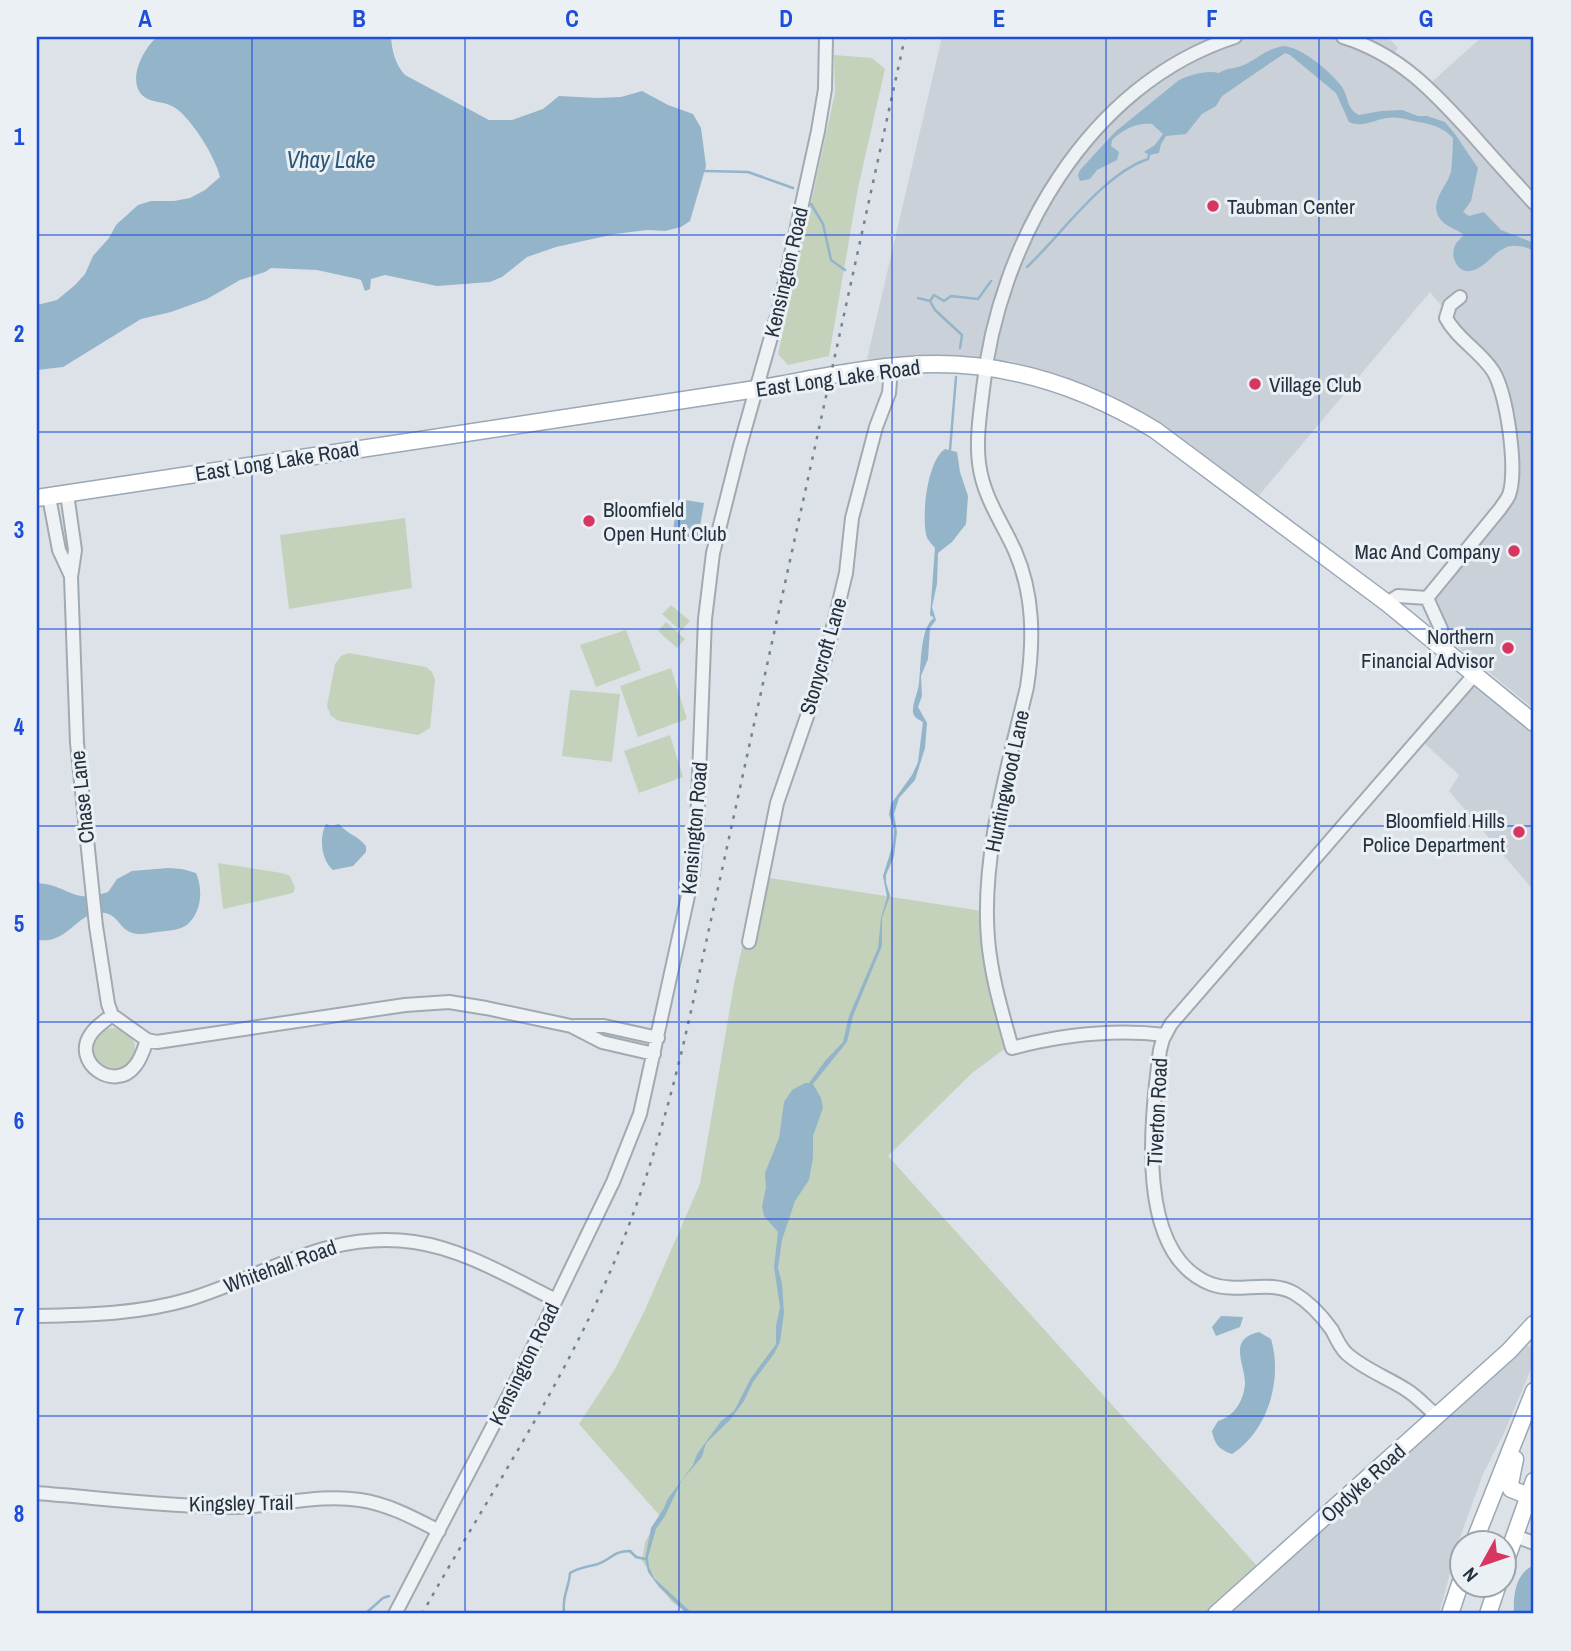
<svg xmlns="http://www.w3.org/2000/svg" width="1571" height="1651" font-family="'Archivo Narrow',sans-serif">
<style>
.built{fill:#cad1d9}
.green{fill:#c4d2bc}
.water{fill:#94b4ca}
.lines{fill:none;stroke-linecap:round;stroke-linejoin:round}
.stream{stroke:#94b4ca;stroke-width:2.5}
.minor-casing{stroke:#a1a9b1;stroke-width:16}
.major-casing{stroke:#9aa7b4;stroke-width:19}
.minor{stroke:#eff2f5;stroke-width:12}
.major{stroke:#fff;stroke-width:16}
.rail{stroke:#748392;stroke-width:2.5;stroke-dasharray:3.5 7;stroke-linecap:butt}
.grid{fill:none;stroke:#1d4ed8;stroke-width:2;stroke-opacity:0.55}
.poi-dot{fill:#d73660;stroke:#ebf0f5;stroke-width:2.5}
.labels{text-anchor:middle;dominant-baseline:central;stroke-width:6;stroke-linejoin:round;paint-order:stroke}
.poi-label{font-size:21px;fill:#25313e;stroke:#ebf0f5;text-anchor:start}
.street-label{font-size:21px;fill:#25313e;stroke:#ebf0f5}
.water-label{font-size:23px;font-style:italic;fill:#2c5575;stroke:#ebf0f5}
.neatline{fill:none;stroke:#1d4ed8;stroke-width:2.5}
.grid-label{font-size:23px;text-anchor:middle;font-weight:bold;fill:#1d4ed8}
</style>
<rect width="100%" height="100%" fill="#dce2e7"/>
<!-- built -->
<path class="built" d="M942,37H1388L1398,48L1388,62L1424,89L1482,37H1534V709L1458,647L1436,613L1433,598L1513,500L1518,491L1497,372L1430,292L1256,499L1106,397L1029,366L1011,361L941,356L867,359Z
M1474,685L1534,733V891L1449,791L1459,775L1423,742Z
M1526,1346L1534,1347V1362L1504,1433L1483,1474L1458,1543L1439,1614H1229L1502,1364Z"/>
<!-- green -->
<path class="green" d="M834,55L872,58L885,69L858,188L829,356L788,365L778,354L835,93Z
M405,518L412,588L289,609L280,535Z
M671,605L690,621L681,631L662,614Z
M666,622L685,639L677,648L658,631Z
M626,630L641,670L596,687L580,645Z
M349,653L426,667L432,672L435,680L430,728L418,735L339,721L331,716L327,706L335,664L341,656Z
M671,668L687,719L638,737L620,686Z
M570,690L620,694L612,762L562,756Z
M670,735L683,777L639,793L624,751Z
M218,863L282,873L290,876L295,888L293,893L223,909Z
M758,876L988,912L1011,1044L972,1073L888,1156L1258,1567L1206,1614H689L671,1601L642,1561L645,1542L660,1516L579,1424L615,1369L644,1312L700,1184L734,984Z
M93 1049a21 21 0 1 1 42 0a21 21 0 1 1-42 0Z"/>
<!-- water -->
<path class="water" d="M157,37H391C392,51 395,64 405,75L489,120H512L543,109L559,96L597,98L621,97L642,91L668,105L693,114L701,128L706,166L690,221L681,227L665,231L647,230L615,234L556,247L527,257L502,277L490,282L437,286L385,275L371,279L370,289L365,291L361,280L358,279L317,270L271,268L265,272L240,280L207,299L171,312L141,319L63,367L37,370V305L57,300L75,285L85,274L93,256L109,238L116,225L138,205L151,201H174L190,198L205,190L220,177C216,158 190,115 172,106C163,101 150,103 142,95C127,79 144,48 157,37Z
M1283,46C1302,47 1331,72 1342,87C1349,98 1346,108 1359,115L1381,111L1402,110L1418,116H1427L1445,122L1455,134L1478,168L1471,201L1463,212L1469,216L1484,212L1501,230L1534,243V251C1526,247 1516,244 1507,247C1493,252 1486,268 1470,271C1458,273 1451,258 1454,248C1456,242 1461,238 1464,235C1457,229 1446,227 1440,219C1428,202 1447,187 1451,172C1452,168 1453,142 1453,138C1442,127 1434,125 1419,122C1407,120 1400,116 1387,118C1374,120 1362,128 1349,122L1336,93L1290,55L1285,53L1222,96L1216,106L1202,114L1186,134L1166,136L1161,144L1159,153L1149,155L1144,152L1155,145L1163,134L1152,124C1137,122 1122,130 1112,140L1111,146L1119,152L1117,160L1097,170L1090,179L1080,181L1078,175L1080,170L1115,132L1179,80C1190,75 1206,70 1219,73C1228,67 1237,69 1246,64C1261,56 1265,50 1283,46Z
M945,449L957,452L960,472L968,496L966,524L952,542L938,553L937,584L932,607L936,620L930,628L928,659L921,676L922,696L918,707L927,723L925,748L915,780L899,798L894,814L897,832L894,856L886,875V882L890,896L882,918V946L853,1016L847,1042L813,1084L821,1098L823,1108L813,1136V1158L809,1180L795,1201L782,1240L778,1268L782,1283L784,1313L780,1342L774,1354L753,1382L744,1401L730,1420L706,1443L702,1457L682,1480L665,1516L656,1529L648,1557L649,1567L654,1578L693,1614H687L659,1587L648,1572L645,1559L651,1528L664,1508L667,1500L693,1465L697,1454L721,1421L734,1411L751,1378L776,1344V1326L780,1307L774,1267L778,1232L764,1216L762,1206L766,1188L765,1173L779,1138L784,1102L792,1090L805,1083H809L825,1061L843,1042L849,1016L878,948L881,918L887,897L883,876L893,844L894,830L889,814L891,804L912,775L918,762L923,722C919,720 912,717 913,710C913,702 918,692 919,683C921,667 920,627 934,618L930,615L935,548C932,544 927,540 926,534C922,514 927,461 945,449Z
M685,500L704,503L698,538L672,535L675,518L682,519Z
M326,824L331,826L339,824C347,834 357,835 366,846V852L353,866L333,870C321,860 319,837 326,824Z
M168,868L182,869L196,873C203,889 202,911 188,924C181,930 167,931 157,932C149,933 138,936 130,932C120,928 117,915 105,913C82,910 73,933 53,939C48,941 42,940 37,940V883C70,885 71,905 108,892L117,879L132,871Z
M1221,1316L1243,1317L1240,1327L1216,1336L1212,1327Z
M1259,1332L1271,1339C1283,1379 1268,1431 1232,1454C1220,1450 1214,1444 1212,1431L1218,1421C1234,1417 1245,1399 1245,1382C1244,1362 1228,1339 1259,1332Z
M1533,1566L1534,1614H1514C1513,1597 1515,1573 1533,1566Z"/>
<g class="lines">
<!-- stream -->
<path class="stream" d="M705,171L748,172L793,188
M811,204L823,224L831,260L845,270
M1027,267C1062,234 1103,174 1148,159L1149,155
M918,298L930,301
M960,348L962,335L935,310L930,301L934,295L944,301L951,296L978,299L991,281
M950,450L956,377
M365,1614L383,1598L389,1596
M562,1614L564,1611C562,1596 569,1588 570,1573C580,1567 587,1567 598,1564C612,1559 613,1551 630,1551L636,1557L645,1559"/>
<!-- minor casing -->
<g class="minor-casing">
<path id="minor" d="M1343,37C1399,54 1434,92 1472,134C1492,157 1513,180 1534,203
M67,494L75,550L71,577L77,743L96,926L108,1004L112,1015L147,1040L157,1042L405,1005L449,1002L486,1008L571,1026L602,1042L654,1054
M49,497L59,550L71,576
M1427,598L1500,509C1503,504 1507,500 1509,495C1518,471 1507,393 1493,371C1480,351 1457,339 1446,318L1450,305L1460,297
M1427,598L1441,629L1442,647
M1387,603L1398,596L1427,598
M749,942L777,803L813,699L828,648L846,573L852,518L876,427L889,393L891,368
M112,1015C105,1021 96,1026 91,1034C71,1062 114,1093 135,1066C141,1059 144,1049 147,1040
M575,1026H604L658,1038
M1165,1035C1115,1029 1061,1035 1012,1048C1002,1012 991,976 988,939C981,856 1008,767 1027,687C1034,640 1034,595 1015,551C1002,522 983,497 979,463C976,439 980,414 983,389C998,244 1088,84 1235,37
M37,1316C89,1315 139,1314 190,1299C267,1275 328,1230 414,1242C464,1249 511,1278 556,1300
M1437,1416C1426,1407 1417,1396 1405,1389C1386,1377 1362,1368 1346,1353C1340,1347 1336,1338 1332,1330C1322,1316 1309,1302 1294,1293C1269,1279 1238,1294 1211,1284C1133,1254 1152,1115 1160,1050L1163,1039L1171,1024L1475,674
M37,1493C100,1498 164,1506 228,1507C272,1508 317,1493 360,1500C388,1504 414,1518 439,1531
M1515,1536L1534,1543
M395,1614L522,1370L613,1182L640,1114L693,873L697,827L705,619L713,553L740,446L779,309L818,131L825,89L826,37"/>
</g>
<!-- major casing -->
<g class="major-casing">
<path id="major" d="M37,498L756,389C815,379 876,364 936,364C1014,364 1089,390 1155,430L1387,603L1534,723
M1515,1459L1510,1484L1511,1489L1529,1496
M1474,1542L1534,1391
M1504,1566L1534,1481
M1216,1614L1509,1351L1534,1324
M1450,1614L1462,1578
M1488,1614L1498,1584"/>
</g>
<!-- minor -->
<use href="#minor" class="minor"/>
<!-- major -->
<use href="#major" class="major"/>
<!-- rail -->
<path class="rail" d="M422,1614C480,1510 548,1408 598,1299C641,1206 669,1110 691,1011L905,37"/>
</g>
<!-- grid -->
<path class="grid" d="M252,37V1614M465,37V1614M679,37V1614M892,37V1614M1106,37V1614M1319,37V1614M37,235H1534M37,432H1534M37,629H1534M37,826H1534M37,1022H1534M37,1219H1534M37,1416H1534"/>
<!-- markers -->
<g class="poi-dot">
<circle cx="1213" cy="206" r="7"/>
<circle cx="1255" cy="384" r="7"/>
<circle cx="589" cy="521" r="7"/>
<circle cx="1514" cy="551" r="7"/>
<circle cx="1508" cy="648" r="7"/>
<circle cx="1519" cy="832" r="7"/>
</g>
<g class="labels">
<!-- poi labels -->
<g class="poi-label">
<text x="1227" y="206">Taubman Center</text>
<text x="1269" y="384">Village Club</text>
<text x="603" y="509">Bloomfield<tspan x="603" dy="24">Open Hunt Club</tspan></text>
<text x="1500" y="551" text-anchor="end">Mac And Company</text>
<text x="1494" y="636" text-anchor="end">Northern<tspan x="1494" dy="24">Financial Advisor</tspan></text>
<text x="1505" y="820" text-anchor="end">Bloomfield Hills<tspan x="1505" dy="24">Police Department</tspan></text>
</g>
<!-- street labels -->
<g class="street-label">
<text transform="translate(786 272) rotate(-77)">Kensington Road</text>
<text transform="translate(838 378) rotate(-8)">East Long Lake Road</text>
<text transform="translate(277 461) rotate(-9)">East Long Lake Road</text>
<text transform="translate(823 656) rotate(-74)">Stonycroft Lane</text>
<text transform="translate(1007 781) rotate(-78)">Huntingwood Lane</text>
<text transform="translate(82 797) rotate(-96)">Chase Lane</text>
<text transform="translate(694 828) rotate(-85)">Kensington Road</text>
<text transform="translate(1157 1112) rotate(-87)">Tiverton Road</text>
<text transform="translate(280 1266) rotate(-20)">Whitehall Road</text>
<text transform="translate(524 1364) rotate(-64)">Kensington Road</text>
<text transform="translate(1363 1483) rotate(-42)">Opdyke Road</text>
<text transform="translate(241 1503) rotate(-1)">Kingsley Trail</text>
</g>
<!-- water labels -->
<g class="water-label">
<text x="331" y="159">Vhay Lake</text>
</g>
</g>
<!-- border -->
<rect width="1571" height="1651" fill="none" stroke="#ebf0f5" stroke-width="77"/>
<!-- north arrow -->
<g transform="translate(1483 1564) rotate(230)"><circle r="33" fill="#ebf0f5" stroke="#9ca4ac" stroke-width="2"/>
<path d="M0-5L12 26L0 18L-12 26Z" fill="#d73660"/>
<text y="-10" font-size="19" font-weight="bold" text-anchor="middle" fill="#25313e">N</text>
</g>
<rect x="38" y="38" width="1494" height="1574" class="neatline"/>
<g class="grid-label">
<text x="145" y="27">A</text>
<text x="359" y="27">B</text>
<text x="572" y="27">C</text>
<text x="786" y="27">D</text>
<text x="999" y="27">E</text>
<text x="1212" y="27">F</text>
<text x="1426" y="27">G</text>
<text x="19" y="145">1</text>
<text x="19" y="342">2</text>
<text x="19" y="538">3</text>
<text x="19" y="735">4</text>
<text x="19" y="932">5</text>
<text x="19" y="1129">6</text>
<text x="19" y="1325">7</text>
<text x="19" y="1522">8</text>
</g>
</svg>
